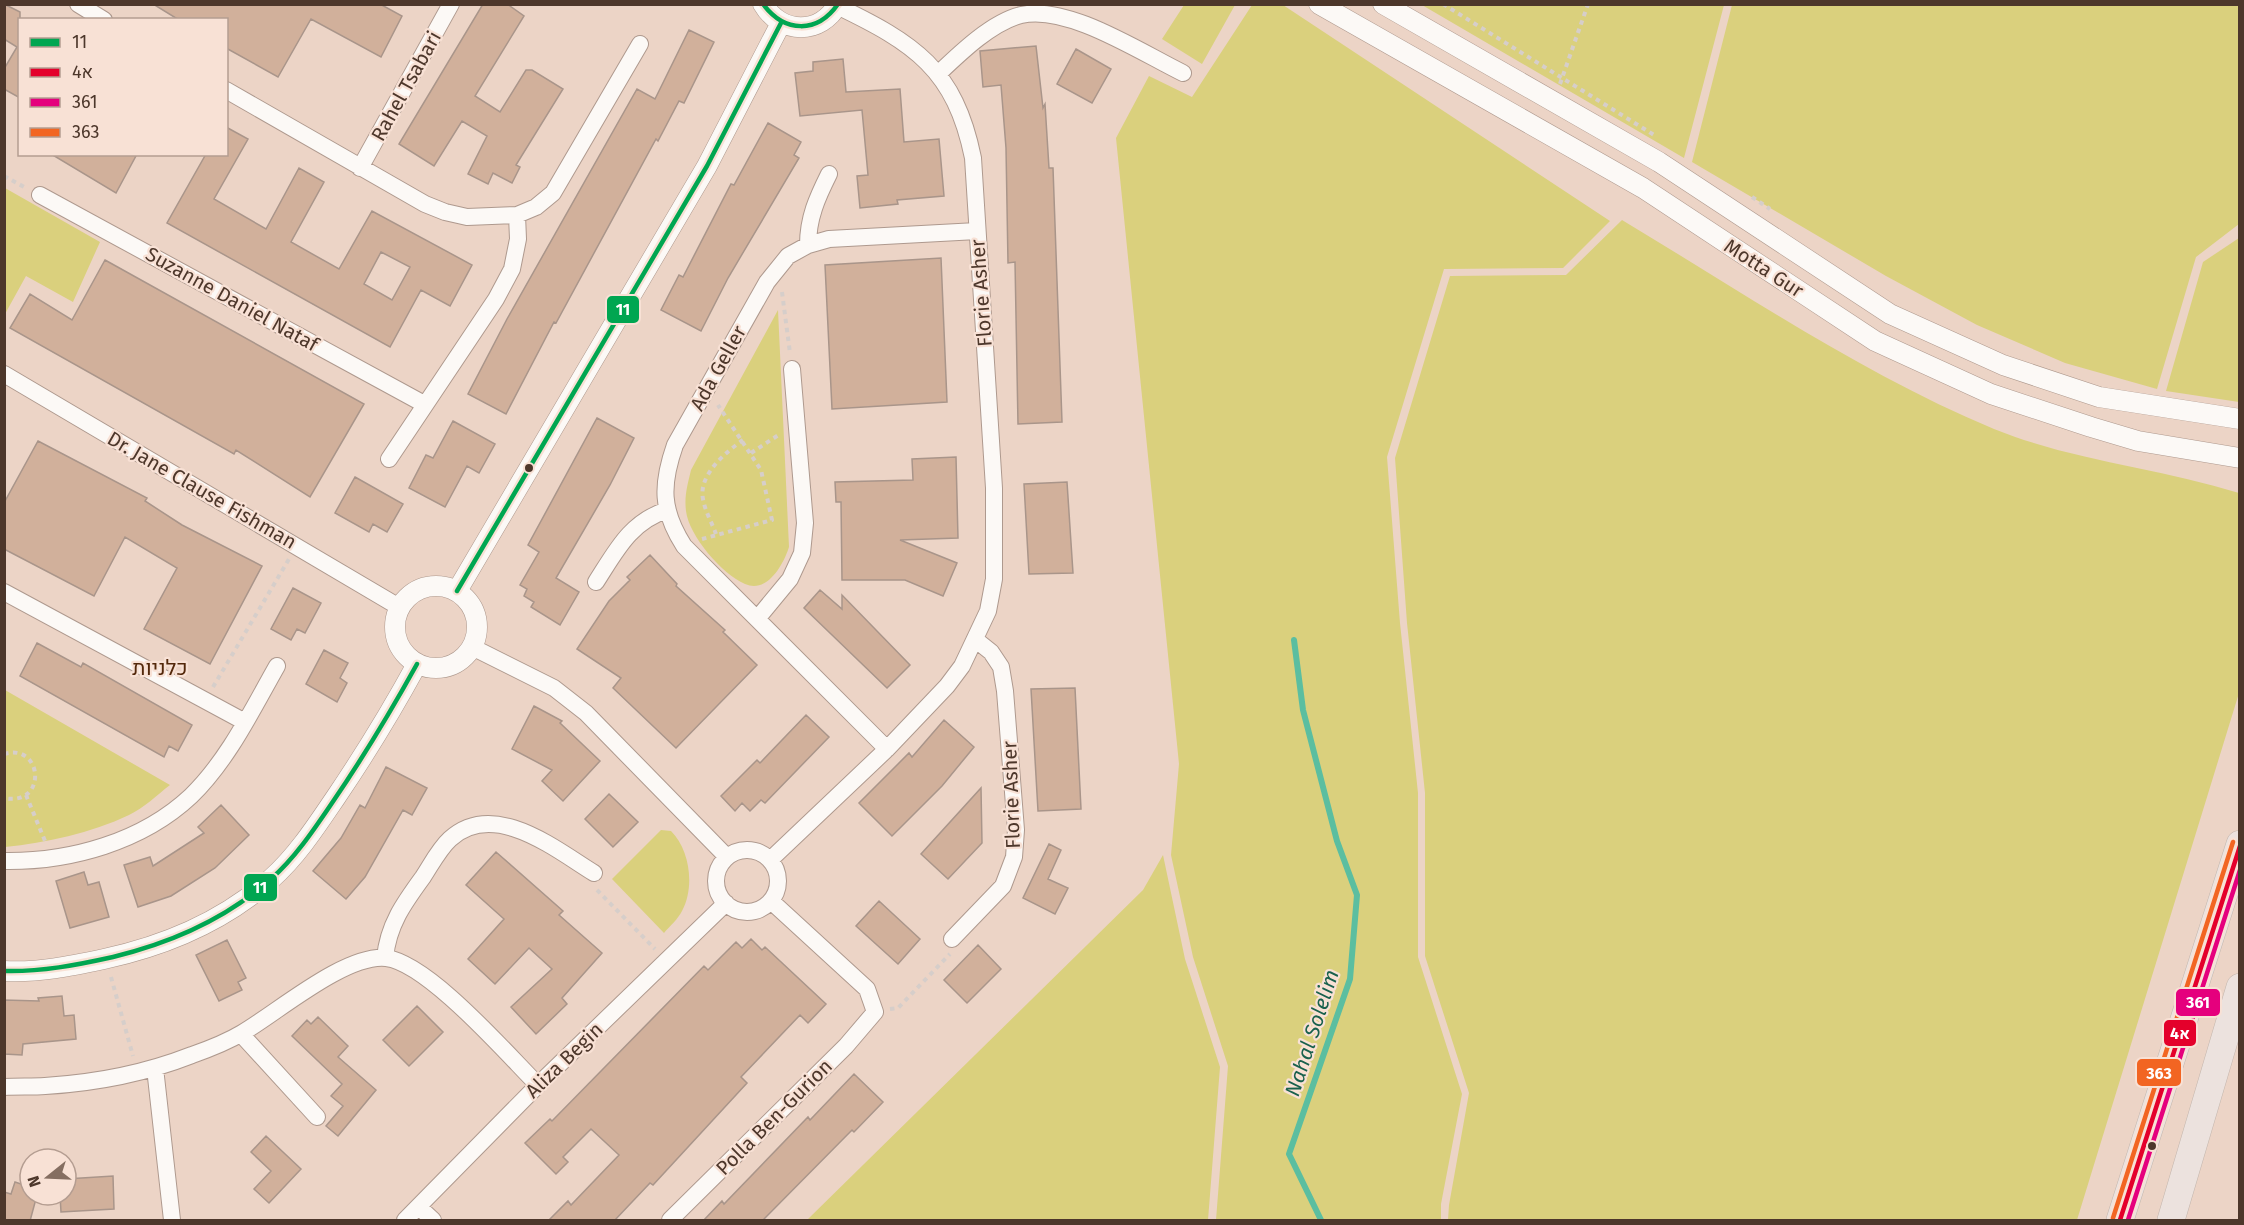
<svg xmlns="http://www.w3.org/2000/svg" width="2244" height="1225" font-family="'Fira Sans',Heebo,sans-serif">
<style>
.green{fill:#dad07d}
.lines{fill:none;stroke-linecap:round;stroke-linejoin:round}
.stream{stroke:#5bbea0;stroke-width:6}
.building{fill:#d1b09b;stroke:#a9958a;stroke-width:1.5;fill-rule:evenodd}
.minor-casing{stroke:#ae998e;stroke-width:18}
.tertiary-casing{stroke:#ae998e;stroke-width:21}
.trunk-casing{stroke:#c3b6ad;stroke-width:28}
.path{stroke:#d6ceca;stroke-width:4;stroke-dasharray:4.5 4.5;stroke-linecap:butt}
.minor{stroke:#fcf9f6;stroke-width:16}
.tertiary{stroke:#fcf9f6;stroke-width:20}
.trunk{stroke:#ece2de;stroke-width:27}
.bus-1-casing{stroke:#f8e1d5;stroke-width:9}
.bus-2-casing{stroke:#f8e1d5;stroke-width:9}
.bus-3-casing{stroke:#f8e1d5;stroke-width:9}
.bus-4-casing{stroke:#f8e1d5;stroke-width:9}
.bus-1{stroke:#00a651;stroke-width:4.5}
.bus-2{stroke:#e4002b;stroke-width:4.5}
.bus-3{stroke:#e5007d;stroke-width:4.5}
.bus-4{stroke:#f26522;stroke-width:4.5}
.bus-dot{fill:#4d372b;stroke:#f8e1d5;stroke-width:2}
.labels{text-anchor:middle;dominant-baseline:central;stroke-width:4.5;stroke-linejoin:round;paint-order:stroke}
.street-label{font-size:20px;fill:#4d372b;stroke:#f8e1d5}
.neighbourhood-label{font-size:21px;fill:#53280b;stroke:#f8e1d5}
.water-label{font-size:21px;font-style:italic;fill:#19614d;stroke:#f8e1d5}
.line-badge{stroke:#f8e1d5;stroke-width:2}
.badge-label{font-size:16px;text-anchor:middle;font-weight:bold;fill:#fff}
</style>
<rect width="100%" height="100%" fill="#ecd4c6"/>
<!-- green -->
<path class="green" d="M1184,5H1235L1202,64L1162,39Z
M1252,5H1283L1610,221L1563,268L1444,269L1387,457L1400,623L1418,793V957L1462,1094L1441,1204V1220H1216L1228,1066L1193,957L1171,855L1179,764L1116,138L1149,76L1192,97Z
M1422,5H1724L1684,158Z
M1732,5H2239V224L2196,257L2157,389L2065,363L1977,325L1886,276L1692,162Z
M5,188L100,242L73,302L26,276L5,314Z
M1622,220C1744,293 1862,374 1994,429C2073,461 2159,468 2239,493V693L2077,1220H1448L1449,1205L1469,1093L1425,956V793L1407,623L1395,458L1450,276L1566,275Z
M2239,238V402L2166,391L2203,262Z
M778,310L789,547C784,563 768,594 745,584C722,574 689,536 686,511C684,496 688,483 691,470Z
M5,690L170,785C157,795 144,808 129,815C91,833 46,843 5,847Z
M661,830L671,831C690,850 695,887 682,911C678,919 670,926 664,933L612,879Z
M1163,855L1185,959L1220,1067L1208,1220H807L1143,890Z"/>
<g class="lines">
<!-- stream -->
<path class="stream" d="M1294,640L1303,710L1337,841L1357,895L1350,979L1289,1154L1321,1220"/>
</g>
<!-- building -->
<path class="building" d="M4,4L20,12V98L4,89V69L17,47L4,39Z
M153,4H380L402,16L381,57L311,19L278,77L226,48V20H179Z
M483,4H507L524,16L475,96L500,112L526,70H532L563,89L516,165L520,167L512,183L493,173L488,184L468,174L487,136L462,121L434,166L399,144Z
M689,30L714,42L684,103L679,101L658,141L656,139L556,323L554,322L506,414L468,394L507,319L637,89L655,99Z
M1036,46L1043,108L1045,104L1049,168H1053L1062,422L1018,424L1015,262L1008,263L1006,148L1001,85L983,87L980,51Z
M1076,49L1111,69L1092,103L1057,84Z
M843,59L846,92L900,89L904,142L939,139L944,196L897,200L898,204L860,208L857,176L868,175L862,110L800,116L795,73L813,71V62Z
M768,123L801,142L794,155L799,158L728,278L701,331L661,310L679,275L683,277L731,184L734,185Z
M226,127L248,139L214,199L266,229L299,168L324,182L291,242L339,269L372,211L472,265L450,306L421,290L390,347L167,223L206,154H226ZM381,252L410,267L392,300L364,284Z
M51,154H137L116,193Z
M941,258L947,402L832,409L825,265Z
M105,260L364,404L310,497L236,450L234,454L10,328L30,294L72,320Z
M597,418L634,438L610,485L556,578L579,592L560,625L531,607L534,602L524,596L527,589L520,585L539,552L528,545Z
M453,421L495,444L479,473L467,466L445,507L409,488L426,455L433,458Z
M38,441L147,498L145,501L182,525L262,566L210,664L144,629L177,568L125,537L94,596L4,549V503Z
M956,457L958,538L900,540L957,563L943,596L905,580H842L841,502H836L835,482L913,480L912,459Z
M355,477L403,504L387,532L373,524L369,532L335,513Z
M1067,482L1073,573L1029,574L1024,484Z
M650,555L677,584L676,586L725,630L723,632L757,665L676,748L613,688L621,678L577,649L609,601L630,580L627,577Z
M293,588L321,603L305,633L297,629L291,640L271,629Z
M820,590L842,609V595L910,665L887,688L804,608Z
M37,643L81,667L83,663L192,725L178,751L169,746L164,757L20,676Z
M324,650L348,663L340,678L347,683L337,702L306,684Z
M1075,688L1081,809L1038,811L1031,689Z
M534,706L562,721L560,723L600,761L563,801L542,781L552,770L512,749Z
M806,715L829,737L765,803L761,800L750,811L742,803L735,811L721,796L757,760L760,763Z
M944,720L974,747L942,786L892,836L859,803L909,753L912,757Z
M386,767L427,788L412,815L403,810L365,877L346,899L313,871L341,838L360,805L365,808Z
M981,788L982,843L948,879L921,854Z
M609,794L638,822L613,847L585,819Z
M221,805L249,835L215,868L171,896L138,907L124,865L150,857L153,866L204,833L198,827Z
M1049,844L1061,850L1048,879L1068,888L1055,914L1023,898Z
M496,852L563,911L559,915L602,953L562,998L567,1004L536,1034L511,1007L552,969L529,948L495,984L468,959L504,919L466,885Z
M84,872L88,885L99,882L109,917L70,928L56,881Z
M879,901L920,939L898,964L856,926Z
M751,939L762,950L765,947L826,1004L808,1023L800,1015L741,1077L747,1083L653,1185L650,1183L614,1221H548L568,1201L571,1205L619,1155L591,1129L563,1157L568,1162L556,1174L525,1143L550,1119L552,1121L704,966L708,970L736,942L742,948Z
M227,940L246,978L238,982L242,990L219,1001L196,955Z
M978,945L1001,969L967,1003L944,980Z
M62,996L64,1016L74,1015L76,1039L23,1044L22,1055L4,1054V1000L39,1001L38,998Z
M417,1006L443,1032L409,1066L383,1040Z
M318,1017L348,1046L338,1057L376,1090L338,1136L326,1126L343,1106L331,1096L342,1084L292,1036L307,1020L311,1024Z
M854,1074L883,1102L854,1132L852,1130L762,1221H703L722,1201L724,1204L808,1117L810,1120Z
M266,1136L301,1169L269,1203L254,1189L271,1171L251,1152Z
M113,1176L114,1209L61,1212L60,1195H66V1179Z
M15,1182L30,1187V1195H37L30,1221H4V1192L11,1194Z"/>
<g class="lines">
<!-- minor casing -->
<g class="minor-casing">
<path id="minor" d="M78,4L104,20
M938,74C960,53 992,22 1021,15C1067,4 1140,52 1183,73
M226,90L425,204L445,212L467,217L517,215L536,207L553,193L640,44
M360,168L451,4
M40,195L424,404
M808,245C808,218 817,198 829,174
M4,374L399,607
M389,459L496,299L512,269L518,239L517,215
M596,582C616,551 630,522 667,510
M4,592L245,722
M757,619L790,579L802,553L805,523L792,369
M472,647L554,688L586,713L727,857
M887,749L684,546C661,510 661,485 675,445L767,282L788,256L808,245L829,239L977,231
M716 881a31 31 0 1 1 62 0a31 31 0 1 1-62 0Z
M770,860L887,749L947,686L962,666L988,611L994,579V488L973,158C955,69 914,43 837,6
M4,861C70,862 142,842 191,796C228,760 252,710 277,666
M952,939L1003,886L1014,857L1016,830L1005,691L1001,667L991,652L976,640
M385,958C388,925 404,903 423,877C431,865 439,849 450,839C494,799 555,849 594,873
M241,1034L317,1117
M155,1068L172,1220
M4,1087C18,1086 32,1087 45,1086C95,1083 146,1073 192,1055C209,1049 227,1042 242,1033C278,1012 345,954 386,958C428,963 506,1053 538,1085
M419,1207L433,1220
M405,1220L538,1085L726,903
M670,1220L846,1046L875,1012L867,989L771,901"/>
</g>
<!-- tertiary casing -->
<g class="tertiary-casing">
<path id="tertiary" d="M763,4C781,35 821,35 838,4
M1319,4L1643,188L1875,341L1991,394L2091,427L2138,441L2240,458
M1383,4L1659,162L1890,314L2003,365L2099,397L2240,419
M395 627a41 41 0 1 1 82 0a41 41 0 1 1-82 0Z
M457,591L707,166L781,23
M4,971C38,973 71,966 104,959C164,946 224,921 271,879C297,856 317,825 336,797C365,754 392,710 417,664"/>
</g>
<!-- trunk casing -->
<g class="trunk-casing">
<path id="trunk" d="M2120,1220L2240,844
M2171,1220L2240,987"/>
</g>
<!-- path -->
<path class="path" d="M1443,4L1654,135
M1560,84L1588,4
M4,176L26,188
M1752,197L1770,209
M782,292L790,353
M751,453L780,434
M716,534C712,523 705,511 703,499C698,475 726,452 743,440
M702,539L772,520L761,470L718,405
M213,687L289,559
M4,754C43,742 48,807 4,798
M26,795L45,841
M597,890L655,949
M111,977L133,1056
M890,1009L898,1008L950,954"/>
<!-- minor -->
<use href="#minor" class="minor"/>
<!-- tertiary -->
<use href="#tertiary" class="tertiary"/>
<!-- trunk -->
<use href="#trunk" class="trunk"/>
<!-- bus-1 casing -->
<g class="bus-1-casing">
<path id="bus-1" d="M763,4C785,33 817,34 838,4
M457,591L707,166L781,23
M4,971C41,972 77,965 113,957C171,943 226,919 271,879C296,857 315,828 334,800C364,756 391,711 417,664"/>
</g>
<!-- bus-2 casing -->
<g class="bus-2-casing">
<path id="bus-2" d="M2120,1220L2240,846"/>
</g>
<!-- bus-3 casing -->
<g class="bus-3-casing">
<path id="bus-3" d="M2128,1220L2240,870"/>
</g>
<!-- bus-4 casing -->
<g class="bus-4-casing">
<path id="bus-4" d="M2113,1218L2233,842"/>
</g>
<!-- bus-1 -->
<use href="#bus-1" class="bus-1"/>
<!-- bus-2 -->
<use href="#bus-2" class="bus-2"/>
<!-- bus-3 -->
<use href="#bus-3" class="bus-3"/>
<!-- bus-4 -->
<use href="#bus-4" class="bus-4"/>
</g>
<!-- markers -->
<g class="bus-dot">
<circle cx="529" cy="468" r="5"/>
<circle cx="2152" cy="1146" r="5"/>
</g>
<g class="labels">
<!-- street labels -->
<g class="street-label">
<text transform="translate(406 86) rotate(-61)">Rahel Tsabari</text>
<text transform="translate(1764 268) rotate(33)">Motta Gur</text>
<text transform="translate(981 293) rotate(-94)">Florie Asher</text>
<text transform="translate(232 299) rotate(29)">Suzanne Daniel Nataf</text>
<text transform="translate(718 368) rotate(-61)">Ada Geller</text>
<text transform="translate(202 490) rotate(30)">Dr. Jane Clause Fishman</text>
<text transform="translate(1011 795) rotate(-92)">Florie Asher</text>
<text transform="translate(564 1060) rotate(-44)">Aliza Begin</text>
<text transform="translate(774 1117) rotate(-45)">Polla Ben-Gurion</text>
</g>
<!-- neighbourhood labels -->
<g class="neighbourhood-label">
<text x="160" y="668">כלניות</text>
</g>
<!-- water labels -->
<g class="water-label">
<text transform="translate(1312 1033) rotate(-72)">Nahal Solelim</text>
</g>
</g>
<g class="line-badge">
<rect x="606" y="295" width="34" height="29" rx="6" fill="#00a651"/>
<rect x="243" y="873" width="35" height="29" rx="6" fill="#00a651"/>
<rect x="2175" y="988" width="46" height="29" rx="6" fill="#e5007d"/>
<rect x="2163" y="1019" width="34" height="28" rx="6" fill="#e4002b"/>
<rect x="2136" y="1058" width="46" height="29" rx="6" fill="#f26522"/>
</g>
<g class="badge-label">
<text x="623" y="315">11</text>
<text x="260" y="893">11</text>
<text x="2198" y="1008">361</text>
<text x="2180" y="1039">4א</text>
<text x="2159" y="1079">363</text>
</g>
<!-- border -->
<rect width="2244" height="1225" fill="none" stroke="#4d372b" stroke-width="12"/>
<!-- legend -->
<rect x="18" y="18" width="210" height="138" fill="#f8e1d5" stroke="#b49d91" stroke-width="1.5"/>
<rect x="30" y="38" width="30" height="9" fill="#00a651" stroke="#b49d91" stroke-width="1.5"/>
<text x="72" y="48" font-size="18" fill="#4d372b">11</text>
<rect x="30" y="68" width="30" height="9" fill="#e4002b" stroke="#b49d91" stroke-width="1.5"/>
<text x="72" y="78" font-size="18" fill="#4d372b">4א</text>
<rect x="30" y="98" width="30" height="9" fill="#e5007d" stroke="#b49d91" stroke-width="1.5"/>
<text x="72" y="108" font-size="18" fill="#4d372b">361</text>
<rect x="30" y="128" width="30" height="9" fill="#f26522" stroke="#b49d91" stroke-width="1.5"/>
<text x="72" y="138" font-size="18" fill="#4d372b">363</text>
<!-- north arrow -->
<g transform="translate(48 1177) rotate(252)"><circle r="28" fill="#f8e1d5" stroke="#b49d91" stroke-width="1.5"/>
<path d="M0-4.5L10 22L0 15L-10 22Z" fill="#856e61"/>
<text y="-9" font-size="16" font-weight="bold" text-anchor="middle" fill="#4d372b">N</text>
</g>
</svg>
